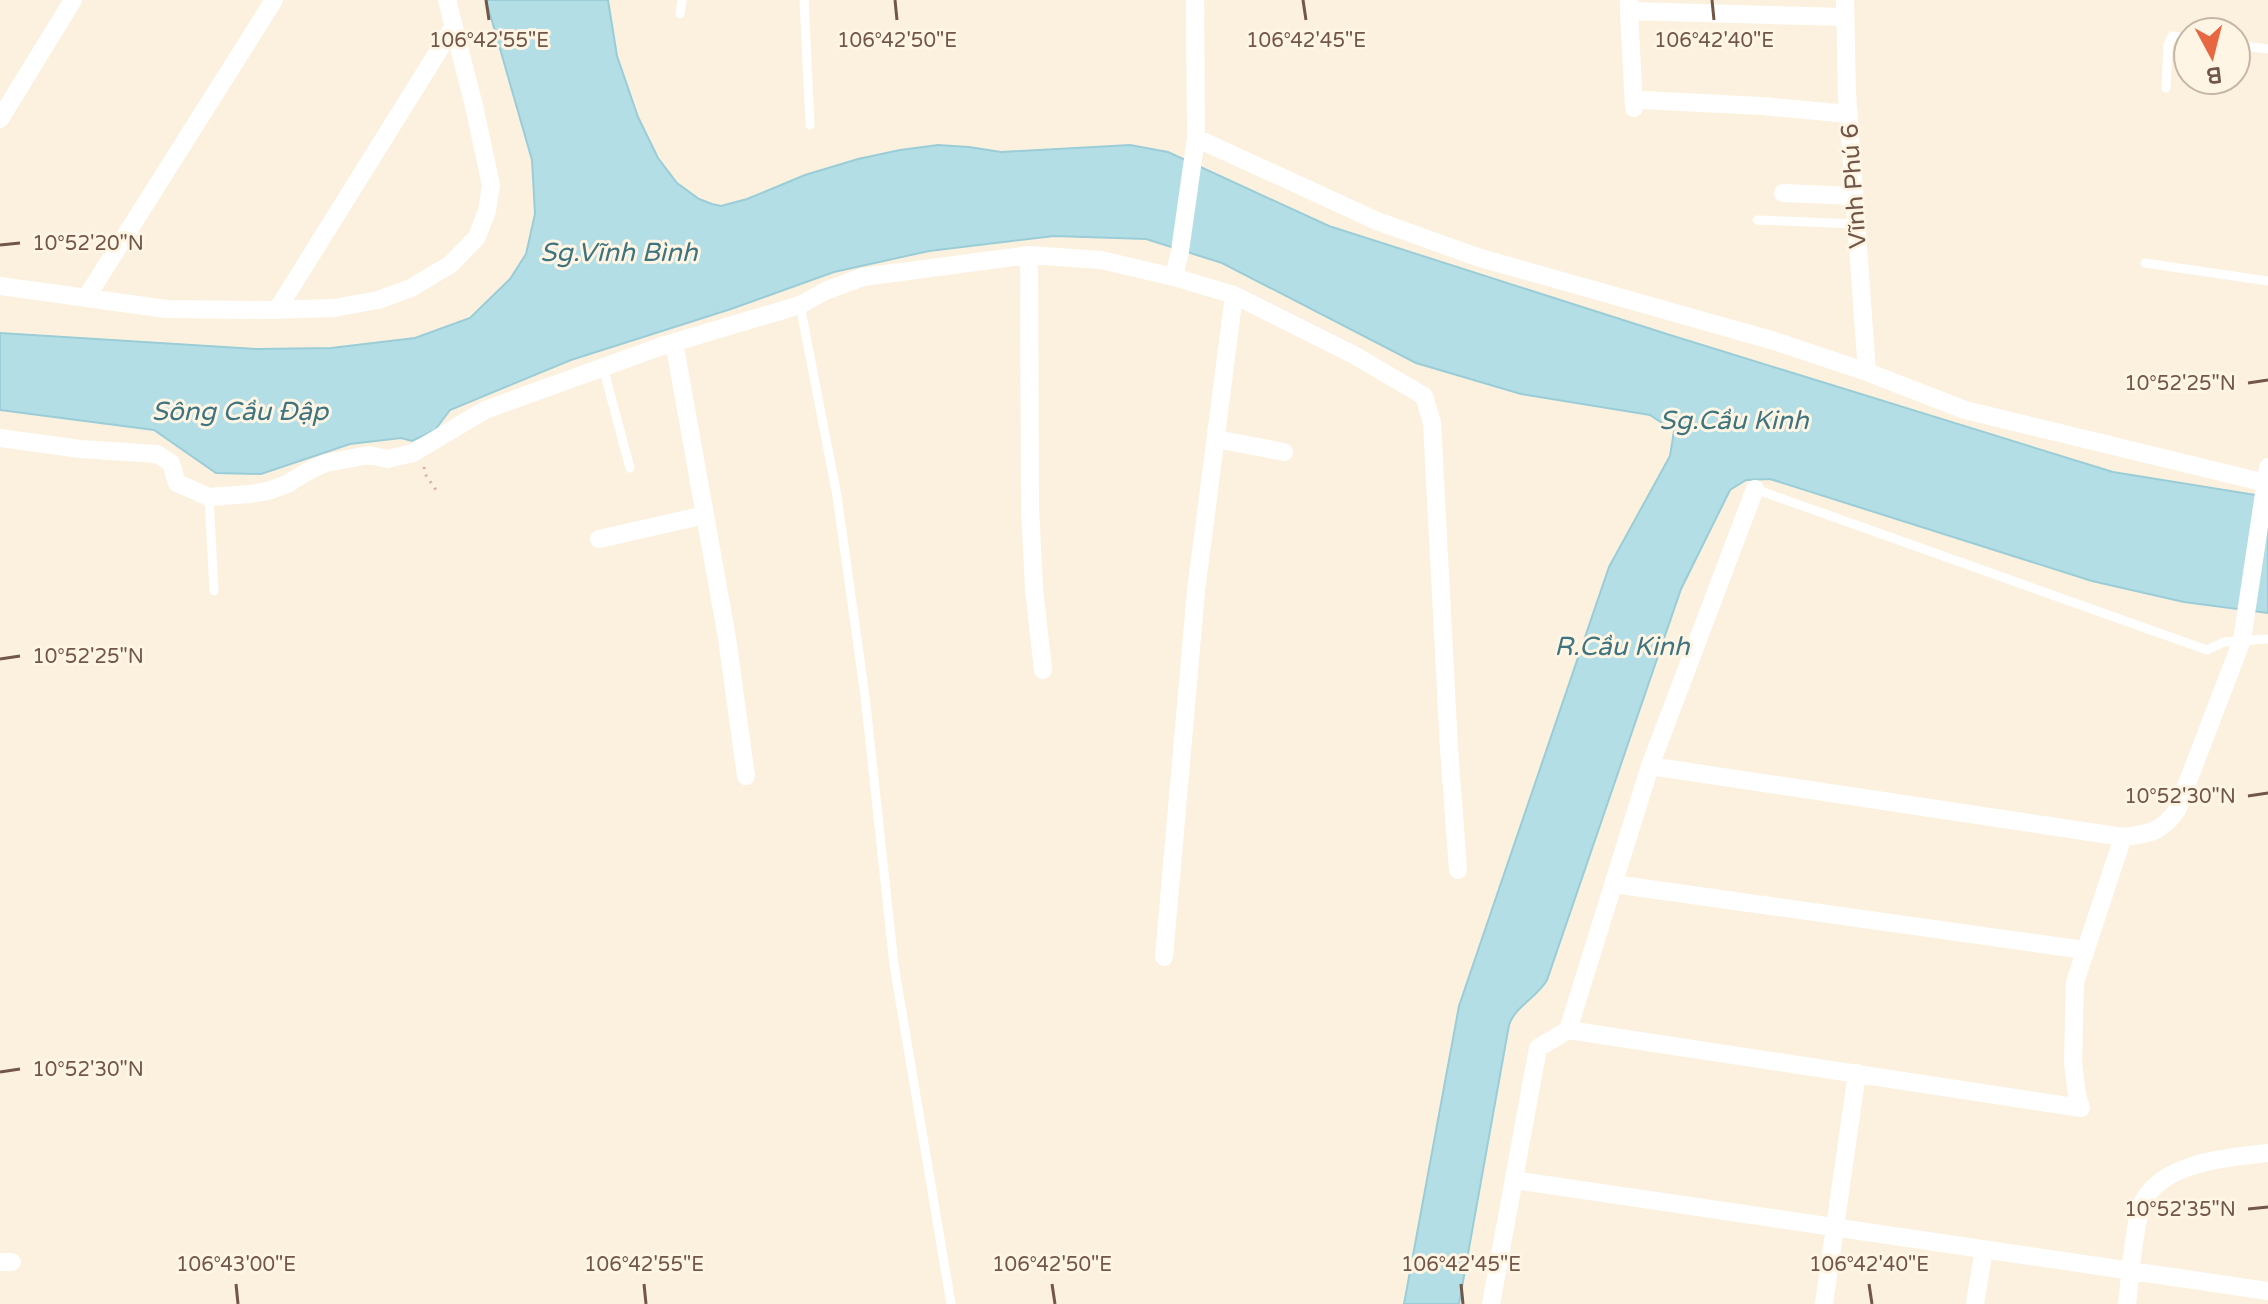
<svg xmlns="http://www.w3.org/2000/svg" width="2268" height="1304" font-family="'Varela Round',sans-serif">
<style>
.water{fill:#b4dee5;stroke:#9acdd7;stroke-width:2}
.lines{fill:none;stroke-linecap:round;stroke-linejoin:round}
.path{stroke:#d5b19a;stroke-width:3;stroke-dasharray:2 6;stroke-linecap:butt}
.lane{stroke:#fff;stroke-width:9}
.street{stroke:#fff;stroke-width:18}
.ticks{fill:none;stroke:#725647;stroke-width:3}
.labels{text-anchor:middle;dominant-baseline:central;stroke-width:6;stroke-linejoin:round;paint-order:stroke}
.street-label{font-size:24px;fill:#725647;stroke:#fff5e5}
.water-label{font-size:26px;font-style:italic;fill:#3e747f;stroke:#fff5e5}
.ticks-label{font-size:20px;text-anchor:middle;fill:#725647;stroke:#fff5e5;stroke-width:6;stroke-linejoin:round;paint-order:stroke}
</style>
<rect width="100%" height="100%" fill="#fcf1df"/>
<!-- water -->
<path class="water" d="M486,0H608L617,56L638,117L658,158L677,183L699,199L712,204L721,206L747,199L805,175L858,159L900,150L938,145L969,147L1001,152L1130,145L1168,152L1329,226L1670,335L2113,472L2268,497V613L2184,602L2092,581L1770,479L1746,480L1730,490L1681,589L1547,980C1536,999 1516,1005 1509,1025L1459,1304H1404L1459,1006L1609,567L1670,456L1674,431L1650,415L1521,394L1416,363L1222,263L1146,239L1054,236L929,251L834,272L731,309L571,360L450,410L435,430L412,441L401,438L350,444L261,474L216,473L154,430L0,410V333L256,349L331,348L415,338L470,318L510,279L526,254L535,214L532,160Z"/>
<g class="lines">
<!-- path -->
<path class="path" d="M424,467L425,474L438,493"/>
<!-- lane -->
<path class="lane" d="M804,0L810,125
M680,14L682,0
M2236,45L2268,49
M2166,88L2168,45L2172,36L2188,38
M1757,220L1856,224
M2145,263L2268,281
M800,305L837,496L865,696L894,965L951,1304
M603,367L630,468
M1755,489L2207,650L2224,642L2268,639
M209,497L214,591"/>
<!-- street -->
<path class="street" d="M1629,0V11L1845,17
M1845,0L1847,94L1867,372
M1629,11L1634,108
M1641,100L1762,106L1849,114
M0,119L73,0
M1196,138L1377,221L1477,257L1771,340L1867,372L1965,410L2266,483
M1783,193L1854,196
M1029,255L1030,506L1034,589L1043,670
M1174,277L1234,295L1354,355L1424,396L1432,423L1449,748L1458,870
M0,286L166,309L268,310L334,308L378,300L411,288L451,264L477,237L487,211L491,185L474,106L447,0
M86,298L274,0
M277,310L454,26
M674,342L727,638L746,776
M0,438L80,449L157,454L171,463L177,483L209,497L250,494L268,491L287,484L310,470L326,463L369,455L388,459L413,453L485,410L662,346L800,305L825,291L863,277L1029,255L1101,260L1174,277L1180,251L1196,138L1195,0
M1216,439L1284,452
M599,539L705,515
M1650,766L2123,837C2149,834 2162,832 2177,810L2242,640L2268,467
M1614,884L2084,950
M1164,957L1196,591L1234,295
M1568,1030L2081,1108L2077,1096L2073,1062L2075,982L2123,837
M1514,1180L2268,1291
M0,1262H12
M1491,1304L1538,1048L1568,1030L1650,766L1755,489
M1824,1304L1857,1073
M1975,1304L1984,1249
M2127,1304C2130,1279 2134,1219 2144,1200C2165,1162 2230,1157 2268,1153"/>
</g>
<!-- ticks -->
<path class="ticks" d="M486,0L489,20M895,0L897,20M1303,0L1306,20M1712,0L1714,20M0,245L20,243M2248,383L2268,380M0,659L20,656M2248,796L2268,793M0,1072L20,1069M2248,1209L2268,1207M236,1284L238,1304M644,1284L646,1304M1052,1284L1055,1304M1461,1284L1463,1304M1869,1284L1872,1304"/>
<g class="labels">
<!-- street labels -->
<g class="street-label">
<text transform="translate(1854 186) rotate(-94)">Vĩnh Phú 6</text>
</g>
<!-- water labels -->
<g class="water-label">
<text x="619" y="252">Sg.Vĩnh Bình</text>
<text x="240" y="411">Sông Cầu Đập</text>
<text x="1734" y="420">Sg.Cầu Kinh</text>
<text x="1622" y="646">R.Cầu Kinh</text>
</g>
</g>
<g class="ticks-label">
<text x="489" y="47">106°42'55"E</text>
<text x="897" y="47">106°42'50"E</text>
<text x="1306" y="47">106°42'45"E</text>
<text x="1714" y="47">106°42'40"E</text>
<text x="88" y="250">10°52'20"N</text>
<text x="2180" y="390">10°52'25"N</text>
<text x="88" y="663">10°52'25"N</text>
<text x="2180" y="803">10°52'30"N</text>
<text x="88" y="1076">10°52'30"N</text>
<text x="2180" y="1216">10°52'35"N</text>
<text x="236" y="1271">106°43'00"E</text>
<text x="644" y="1271">106°42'55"E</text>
<text x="1052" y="1271">106°42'50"E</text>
<text x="1461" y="1271">106°42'45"E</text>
<text x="1869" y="1271">106°42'40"E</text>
</g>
<!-- north arrow -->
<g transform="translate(2212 56) rotate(173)"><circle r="38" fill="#fff5e5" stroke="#c7b5a6" stroke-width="2"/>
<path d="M0-6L14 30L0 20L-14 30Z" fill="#e76742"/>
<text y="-12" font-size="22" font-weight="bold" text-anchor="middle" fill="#725647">B</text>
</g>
</svg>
